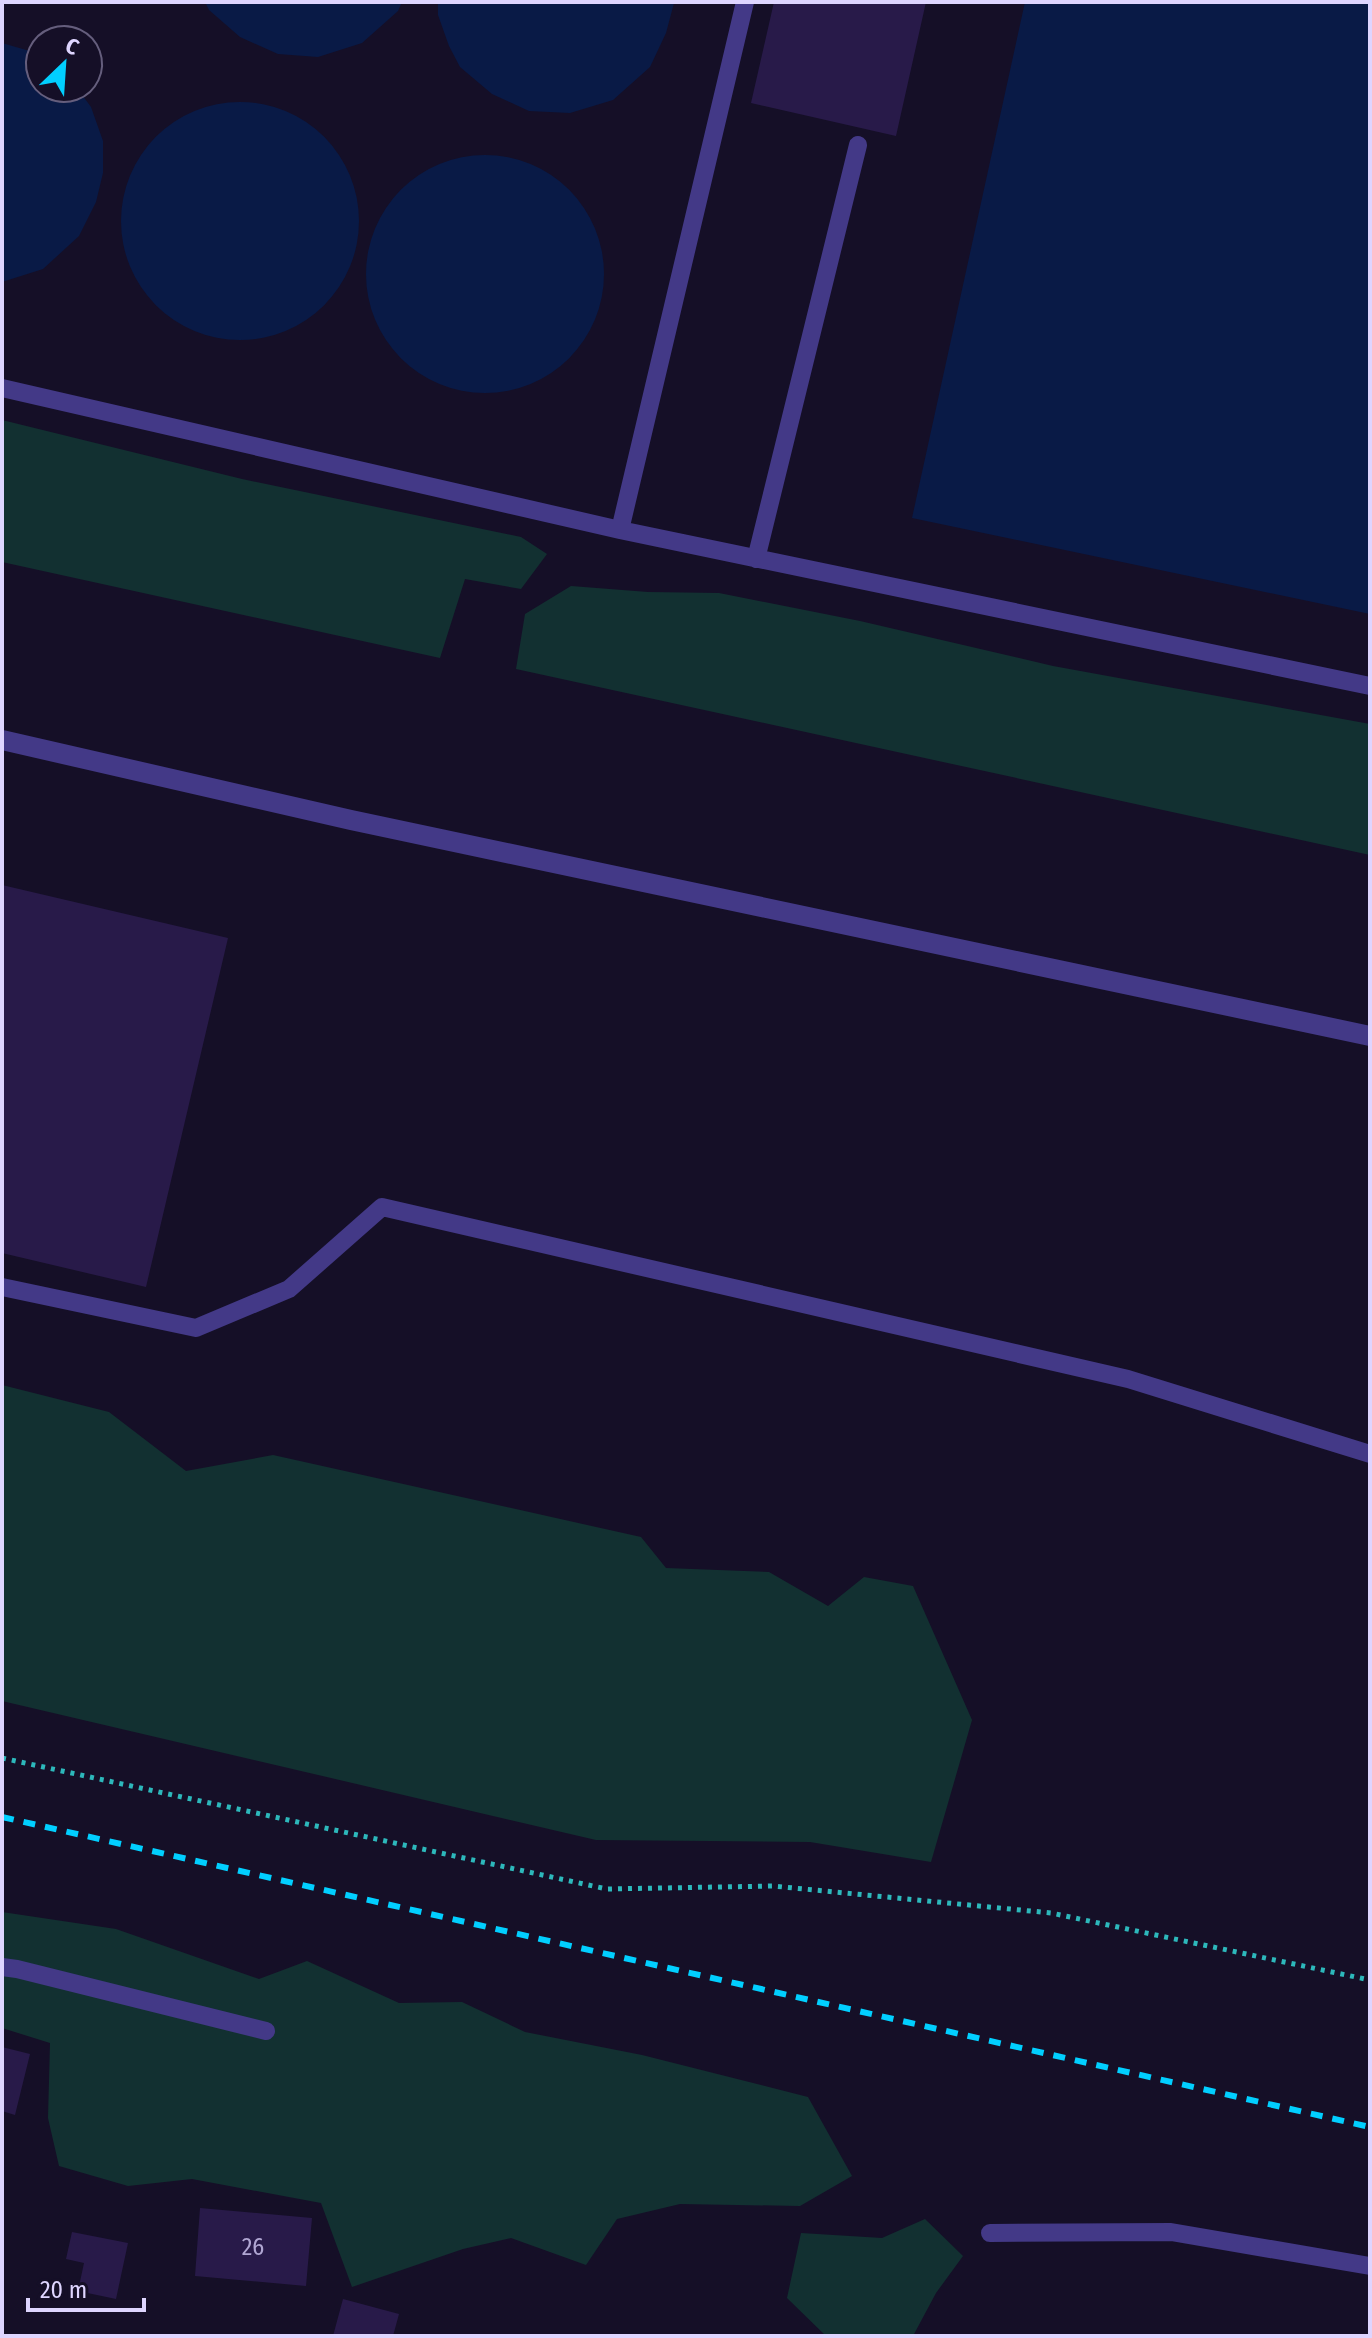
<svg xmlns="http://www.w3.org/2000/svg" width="1372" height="2338" font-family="'Fira Sans Condensed',sans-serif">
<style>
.green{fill:#123031}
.water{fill:#091a46}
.building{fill:#281a49}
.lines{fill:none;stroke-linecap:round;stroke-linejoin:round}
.path{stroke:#2db8bb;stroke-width:5;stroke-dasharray:4 6;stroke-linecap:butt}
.service{stroke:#433987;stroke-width:18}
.minor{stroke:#433987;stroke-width:20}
.rail{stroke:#01cfff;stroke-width:6;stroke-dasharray:12 10;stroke-linecap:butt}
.labels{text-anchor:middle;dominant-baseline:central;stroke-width:7;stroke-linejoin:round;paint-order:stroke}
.number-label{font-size:24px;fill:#b0a6d2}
</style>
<rect width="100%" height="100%" fill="#150f27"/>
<!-- green -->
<path class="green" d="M2,420L242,479L521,537L547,554L521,589L465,579L440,658L2,562Z
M571,586L648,592L719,593L860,621L1053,666L1370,724V855L516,669L525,614Z
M2,1385L109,1412L186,1471L273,1455L641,1537L666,1568L769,1572L828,1606L864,1577L913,1586L972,1720L931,1862L810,1842L596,1840L2,1701Z
M2,1912L116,1929L259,1979L307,1961L399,2003L462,2002L525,2032L642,2055L808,2097L852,2176L800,2206L680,2204L617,2219L586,2265L511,2238L463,2249L352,2287L321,2203L192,2179L128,2186L59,2166L48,2118L50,2043L2,2028Z
M925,2219L963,2256L936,2293L913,2336H826L787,2298L801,2233L882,2238Z"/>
<!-- water -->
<path class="water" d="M205,2H402L398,11L362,43L318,57L278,54L240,37L209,10Z
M438,2H674V3L666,33L650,67L613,100L570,113L529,111L492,94L460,67L449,46L438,15Z
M1025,2H1370V614L912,518Z
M2,43L40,54V88H77L91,107L103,141V173L96,202L79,236L43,269L2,282Z
M121 221a119 119 0 1 1 238 0a119 119 0 1 1-238 0Z
M366 274a119 119 0 1 1 238 0a119 119 0 1 1-238 0Z"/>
<!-- building -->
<path class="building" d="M774,2H926L896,136L751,103Z
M2,885L228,938L146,1287L2,1253Z
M2,2047L30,2054L15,2115L2,2111Z
M200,2208L312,2218L306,2286L195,2276Z
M72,2232L128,2243L116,2299L78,2291L84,2263L66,2259Z
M343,2299L399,2314L393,2336H333Z"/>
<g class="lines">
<!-- path -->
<path class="path" d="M2,1758L607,1889L773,1886L1051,1913L1370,1980"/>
<!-- service -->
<path class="service" d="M2,388L620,530L1370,686
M620,530L745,2
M756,559L858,145
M2,1287L196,1328L289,1289L382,1207L1128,1379L1370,1454
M2,1967L17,1969L266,2031
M990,2233L1171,2232L1370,2266"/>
<!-- minor -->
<path class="minor" d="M2,740L351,820L1370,1036"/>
<!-- rail -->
<path class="rail" d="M2,1817L1370,2127"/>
</g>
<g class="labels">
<!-- number labels -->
<g class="number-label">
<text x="253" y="2247">26</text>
</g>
</g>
<!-- border -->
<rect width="1372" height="2338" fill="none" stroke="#ded5ff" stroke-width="8"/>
<!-- north arrow -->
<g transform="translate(64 64) rotate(25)"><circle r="38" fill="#150f27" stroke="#655e7d" stroke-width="2"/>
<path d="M0-6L14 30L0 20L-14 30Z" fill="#01cfff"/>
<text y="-12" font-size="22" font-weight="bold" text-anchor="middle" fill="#ded5ff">С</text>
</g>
<!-- scale -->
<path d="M28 2298v12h116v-12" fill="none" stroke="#ded5ff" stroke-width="4"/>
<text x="40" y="2298" font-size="24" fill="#ded5ff" stroke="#150f27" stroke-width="6" paint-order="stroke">20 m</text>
</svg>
